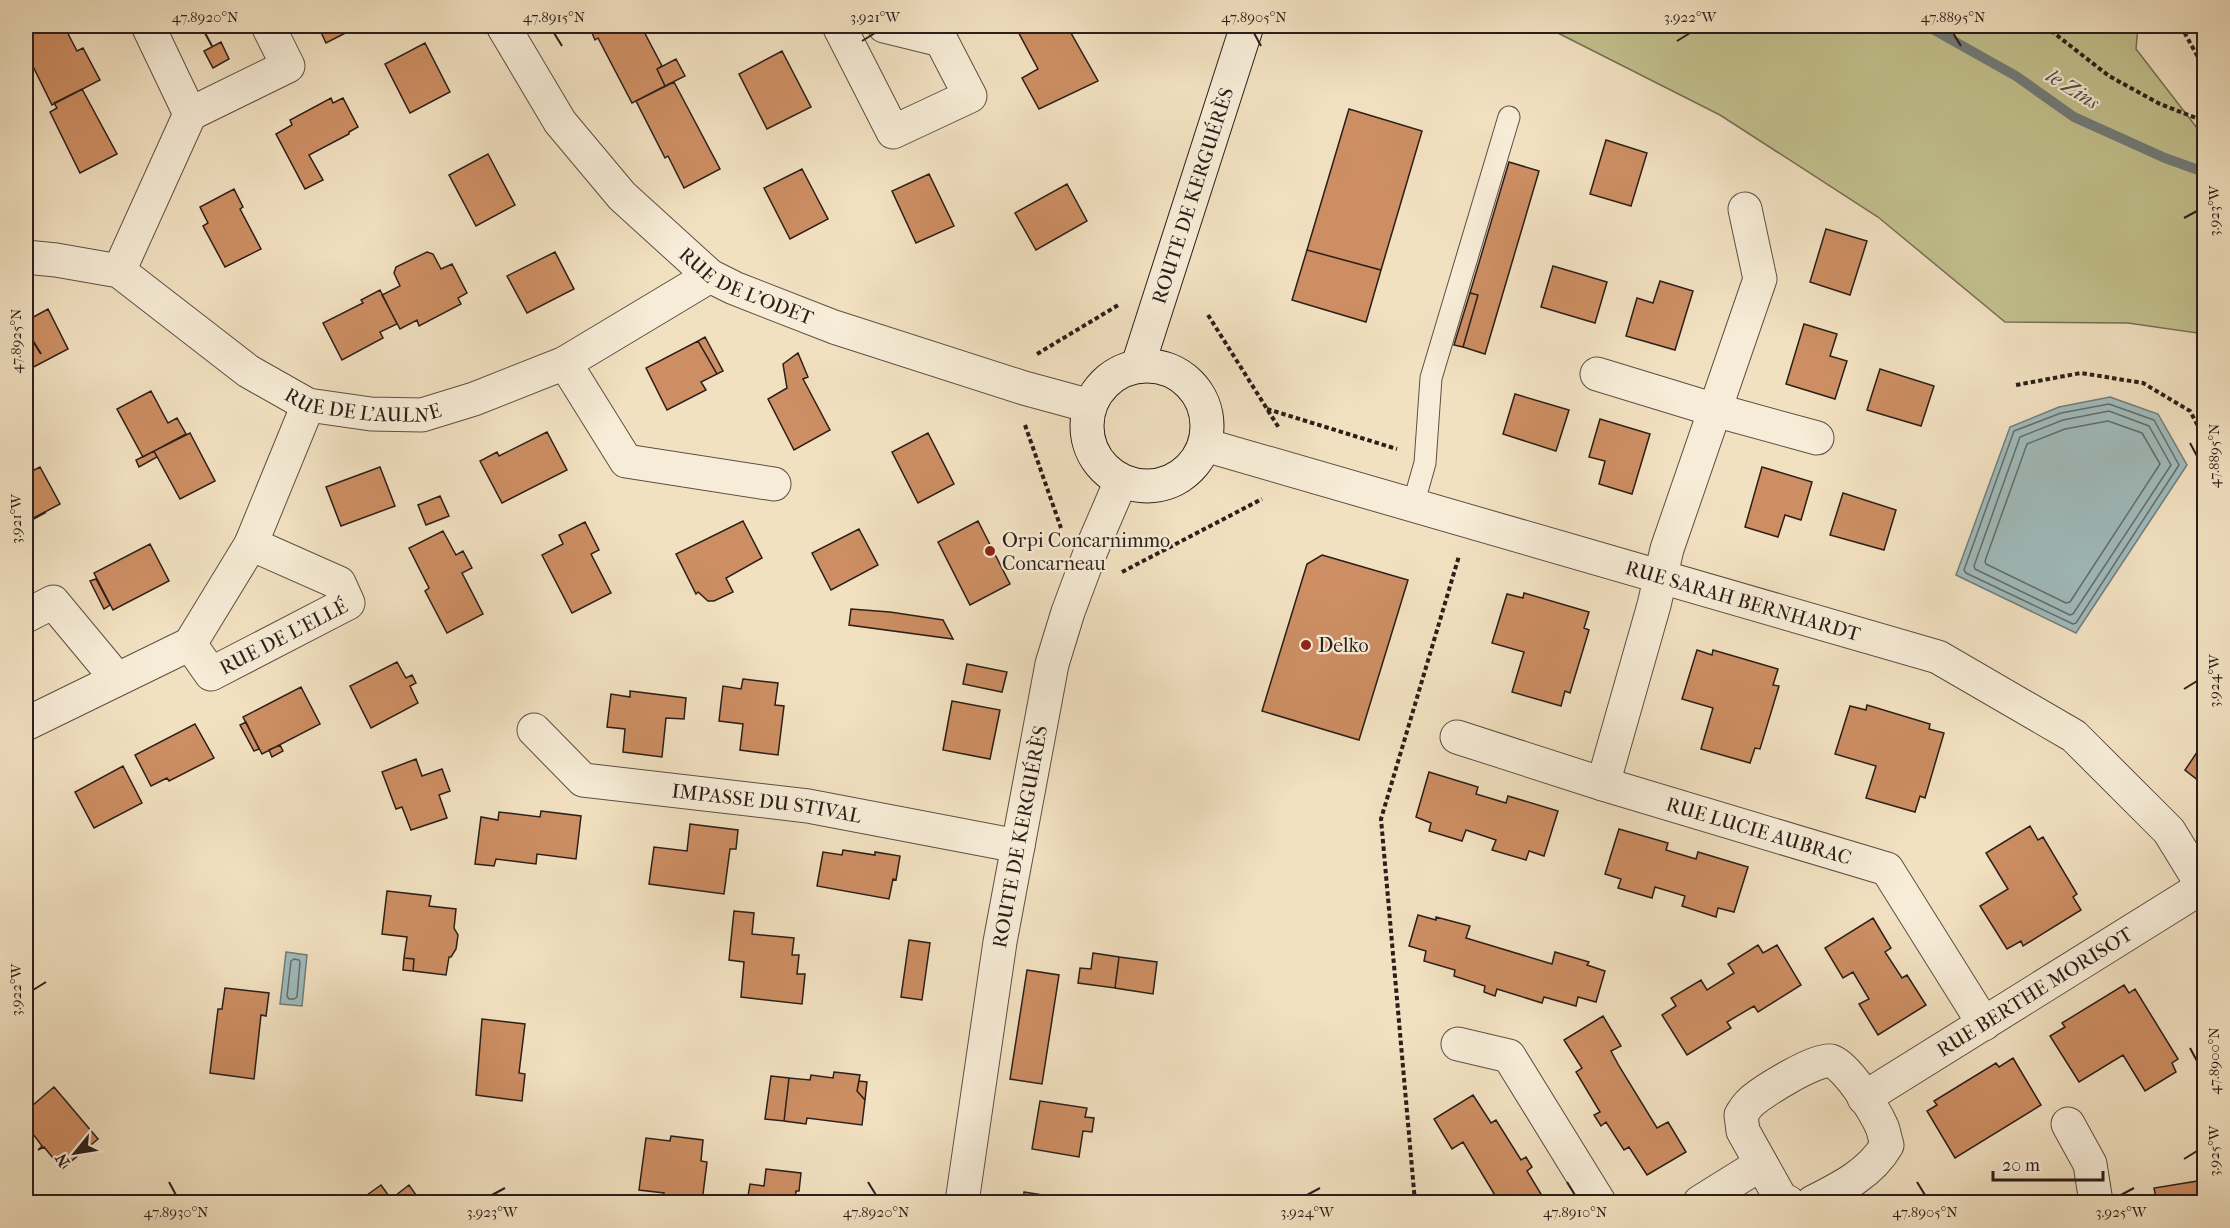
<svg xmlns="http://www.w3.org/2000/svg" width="2230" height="1228" font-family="'IM FELL French Canon',serif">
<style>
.green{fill:#c2c18e;stroke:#767054;stroke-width:1.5}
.water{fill:#9fbbbc;stroke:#717c7b;stroke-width:1.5}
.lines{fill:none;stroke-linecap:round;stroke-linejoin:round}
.shore{stroke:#656c6a;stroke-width:1.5}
.stream{stroke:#717c7b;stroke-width:10}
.building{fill:#cd8e63;stroke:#2b1e19;stroke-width:1.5}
.service-casing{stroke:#5d4f43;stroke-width:23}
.minor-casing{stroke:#5d4f43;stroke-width:35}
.tertiary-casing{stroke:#5d4f43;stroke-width:35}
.secondary-casing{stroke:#2b1e19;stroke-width:35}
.path{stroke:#2b1e19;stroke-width:4;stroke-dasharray:4.5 3;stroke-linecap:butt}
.service{stroke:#f7ecd7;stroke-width:21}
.minor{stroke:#f7ecd7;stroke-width:33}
.tertiary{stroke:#f7ecd7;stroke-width:33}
.secondary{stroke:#f7ecd7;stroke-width:33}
.ticks{fill:none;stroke:#2b1e19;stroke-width:2}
.poi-dot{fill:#8f2418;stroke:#f7ecd7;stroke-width:2}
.labels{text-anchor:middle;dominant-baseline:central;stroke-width:4.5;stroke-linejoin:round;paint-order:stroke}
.street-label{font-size:20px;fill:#2b1e19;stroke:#f7ecd7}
.poi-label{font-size:20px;fill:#2b1e19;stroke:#f7ecd7;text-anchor:start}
.water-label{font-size:21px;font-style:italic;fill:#4e4d4a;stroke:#f7ecd7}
.neatline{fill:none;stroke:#2b1e19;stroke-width:2}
.ticks-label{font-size:15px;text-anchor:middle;fill:#2b1e19}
</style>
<rect width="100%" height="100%" fill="#f2e1c1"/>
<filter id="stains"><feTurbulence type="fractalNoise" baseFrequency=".00333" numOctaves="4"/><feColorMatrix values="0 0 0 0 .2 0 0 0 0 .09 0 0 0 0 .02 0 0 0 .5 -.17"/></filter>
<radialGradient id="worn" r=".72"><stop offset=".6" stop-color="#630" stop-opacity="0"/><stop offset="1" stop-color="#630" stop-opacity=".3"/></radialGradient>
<!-- green -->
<path class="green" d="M1544,26H2138L2136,49L2204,137V334L2128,323L2005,322L1878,217L1720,115Z"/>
<!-- water -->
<path class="water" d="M2110,397L2158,414L2187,465L2076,633L1956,575L2010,427L2059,407Z
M286,952L307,955L302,1006L280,1004Z"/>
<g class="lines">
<!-- shore -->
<path class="shore" d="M2109,404L2154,420L2179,465L2076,623L2073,624L1966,573L1964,570L2014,431L2061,413Z
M2109,411L2149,426L2171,465L2073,614L2070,615L1975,569L1974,566L2020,437L2063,420Z
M2108,421L2142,433L2160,464L2070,602L2066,603L1986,564L1985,561L2027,444L2065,429Z
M294,959L299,960L300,962L297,997L294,999H289L287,996L291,961Z"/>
<!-- stream -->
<path class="stream" d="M1927,26L2016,76L2074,117L2165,158L2204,172"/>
</g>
<!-- building -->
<path class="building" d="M43,26H64L77,51L83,48L100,80L52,105L26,52V34Z
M318,26H359L326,43Z
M589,26H641L662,66L657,69L665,86L632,103L598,38L595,40Z
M1015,26H1067L1098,81L1039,109L1022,78L1038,69Z
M221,42L229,59L213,68L204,51Z
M425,43L450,92L410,113L385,64Z
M782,51L811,107L767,129L739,74Z
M676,59L685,76L665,86L657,69Z
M674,82L720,169L684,188L668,156L665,158L636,101Z
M82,89L117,154L80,173L50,112L57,108L54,103Z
M331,98L333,103L343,98L358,127L349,132V134L309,155L323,180L305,189L276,134L292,125L290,120Z
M1349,109L1422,131L1381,270L1307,250Z
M1606,140L1647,153L1631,206L1590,194Z
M488,154L515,205L476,226L449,175Z
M1509,162L1539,171L1485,354L1463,347L1478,295L1470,293Z
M802,169L828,219L790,239L764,188Z
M929,174L954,226L916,243L892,191Z
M1067,184L1087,221L1036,250L1015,213Z
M234,189L243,207L240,209L261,249L225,267L203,226L208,223L200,207Z
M1826,229L1867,241L1850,295L1810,282Z
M1307,250L1381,270L1366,322L1292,300Z
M427,252L433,254L441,269L452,264L467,293L458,298L461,304L419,326L417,320L400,329L382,295L400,286L394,273L396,267Z
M555,252L574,289L527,313L507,276Z
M1553,266L1607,282L1595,323L1541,307Z
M1660,281L1693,291L1675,350L1626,336L1637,298L1653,303Z
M380,290L397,324L380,332L383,338L342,360L323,323L363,303L361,300Z
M1470,293L1478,295L1463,347L1454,345Z
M48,309L68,349L26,371V321Z
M1804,324L1837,334L1830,356L1847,361L1835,399L1786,384Z
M705,337L723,371L717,374L698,341Z
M698,341L717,374L701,382L706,390L667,410L646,368Z
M798,353L808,377L803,379L830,430L794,450L768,399L787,388L783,364Z
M1880,369L1934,386L1921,426L1867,410Z
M151,391L168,423L177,418L186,434L143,457L117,409Z
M1515,394L1569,410L1556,451L1503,434Z
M1600,419L1650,434L1632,494L1599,484L1605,461L1589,457Z
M547,432L567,470L502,503L480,461L497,452L499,456Z
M190,433L215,481L180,499L154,451Z
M928,433L954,484L918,503L892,452Z
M154,451L157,457L139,467L136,460Z
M40,467L60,504L26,522V474Z
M380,467L395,506L341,526L326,487Z
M1762,467L1812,482L1801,520L1785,515L1778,537L1745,527Z
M1843,493L1896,510L1884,550L1830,535Z
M440,496L449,516L426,525L418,505Z
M743,521L762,558L726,578L733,592L714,601H708L698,592L696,594L676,554Z
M978,521L1010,584L970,605L938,542Z
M585,522L599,550L591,554L611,593L572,613L542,555L563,544L559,535Z
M859,529L878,565L831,590L812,553Z
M443,531L456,555L463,551L472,568L462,573L483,614L447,633L425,591L429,588L409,548Z
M150,544L169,581L113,610L94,573Z
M1322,555L1408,580L1359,740L1262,711L1307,564Z
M96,579L110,605L104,609L90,581Z
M1524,593L1589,612L1584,628L1589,630L1570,693L1565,691L1561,706L1512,692L1524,652L1492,643L1507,594L1523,598Z
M851,609L890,612L943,620L953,639L849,625Z
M1697,650L1712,655L1713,650L1778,669L1773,685L1779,686L1760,749L1755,748L1750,763L1701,749L1713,708L1682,699Z
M397,662L406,678L412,675L416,683L410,686L418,703L371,728L350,686Z
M967,664L1007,672L1002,692L963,684Z
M743,679L778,683L775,705L784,706L778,755L740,750L743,724L719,721L723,686L741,689Z
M301,687L320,724L262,754L243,717Z
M630,691L686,698L684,719L666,718L662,757L623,752L625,729L607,727L611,694L630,697Z
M952,701L1000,710L990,759L943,750Z
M1867,705L1930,724L1929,729L1944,733L1925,798L1920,796L1915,812L1866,798L1876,766L1835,754L1850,706L1866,710Z
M246,722L259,749L254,751L240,725Z
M195,724L214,758L169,781L167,778L151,786L135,755Z
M2204,742V785L2185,770Z
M280,745L283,751L272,757L269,750Z
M416,759L422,776L442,769L450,791L439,795L447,818L411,830L402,807L396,809L382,772Z
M123,766L142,803L94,828L75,792Z
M1429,772L1478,787L1476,794L1506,803L1508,796L1558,811L1544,856L1529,851L1526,860L1492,850L1496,840L1466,830L1462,841L1429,831L1431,823L1416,817Z
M541,811L581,816L576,859L537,854L536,864L496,859L494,866L475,864L481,817L498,820L499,812L540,817Z
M690,824L738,830L736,849H730L724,894L649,884L654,847L687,851Z
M2030,826L2038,840L2043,837L2077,894L2073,897L2081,910L2023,946L2021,941L2007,949L1980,906L2008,889L1986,853Z
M1619,829L1668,843L1666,850L1696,859L1698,852L1748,867L1734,912L1718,908L1716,917L1682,906L1685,896L1655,887L1652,898L1618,888L1621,879L1605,874Z
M843,850L875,855V852L900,856L896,880L893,879L889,899L817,886L823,852L842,855Z
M387,891L431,896L429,906L456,909L454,928L458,935L456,949L451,957H449L446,975L413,971L414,959L404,958L407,937L382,934Z
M734,911L754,913L752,934L794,938L792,955H799L797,974H805L802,1004L741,997L744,962L729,960Z
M1418,915L1436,920V917L1470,926L1466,938L1552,964L1555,952L1589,962L1587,965L1605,971L1596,1002L1578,997L1576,1006L1544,997L1542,1003L1497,989L1495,996L1484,992L1485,986L1454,976L1455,970L1424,961L1426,951L1409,946Z
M1873,918L1891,948L1885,952L1902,978L1907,975L1926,1005L1878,1035L1859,1004L1869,999L1853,972L1843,978L1825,948Z
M909,940L930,943L922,1000L901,997Z
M1758,945L1763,953L1777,945L1801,985L1758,1012L1754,1006L1727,1022L1731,1028L1687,1055L1662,1015L1676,1006L1671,998L1701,980L1707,990L1734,973L1728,964Z
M1093,953L1119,957L1115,988L1078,983L1080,968L1091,969Z
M1119,957L1157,962L1153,994L1115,988Z
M404,958L414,959L413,971L403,970Z
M1027,970L1059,975L1042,1084L1010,1079Z
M2124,985L2129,993L2135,989L2178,1059L2172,1063L2176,1072L2145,1091L2123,1055L2079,1082L2050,1036L2065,1027L2062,1023Z
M225,988L269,993L266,1016L261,1015L254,1079L210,1073L218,1009H222Z
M1603,1016L1621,1046L1611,1051L1619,1066L1657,1128L1668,1122L1686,1152L1647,1175L1629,1147L1624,1150L1606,1122L1601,1126L1594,1115L1600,1112L1576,1072L1582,1068L1564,1040Z
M482,1019L525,1024L519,1073L525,1074L522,1101L476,1095Z
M2013,1058L2041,1105L1955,1158L1927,1111L1937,1105L1934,1101L1996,1063L1999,1067Z
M834,1072L860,1075L857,1091L865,1100L862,1125L807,1118L806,1124L784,1121L789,1078L810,1080L811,1075L833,1078Z
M771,1076L789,1078L784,1121L765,1119Z
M859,1081L867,1082L865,1100L857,1091Z
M54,1087L98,1139L62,1169L44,1147L38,1150L42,1146L33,1134L26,1140V1111Z
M1473,1095L1491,1123L1496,1120L1521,1160L1526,1157L1532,1167L1527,1171L1544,1199L1539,1202H1499L1463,1142L1452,1149L1434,1119Z
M1040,1101L1087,1108L1085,1117L1094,1118L1092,1132L1083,1131L1079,1157L1032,1149Z
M671,1136L703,1140L701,1161L707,1162L702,1202H662L664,1193L639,1190L646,1138L670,1141Z
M766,1169L801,1173L799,1191H796L795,1202H747L750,1184L764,1186Z
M2204,1180V1202H2157L2154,1188Z
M381,1185L391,1199L409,1185L421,1202H362L360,1200Z
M1024,1192L1067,1199V1202H1023Z"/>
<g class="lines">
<!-- service casing -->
<g class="service-casing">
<path id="service" d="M1413,505L1425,463L1431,378L1509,117"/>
</g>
<!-- minor casing -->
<g class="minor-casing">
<g id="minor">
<path d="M148,26L190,114"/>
<path id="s1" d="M503,26L560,122L622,196L710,276L734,288L834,327L1024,388L1090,406"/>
<path d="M839,26L893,132L970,96L941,40L884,26"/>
<path id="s2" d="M26,257L56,260L119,271L248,371L308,405L371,414L422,415L474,399L565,363L710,276"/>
<path d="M119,271L190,114L288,66L268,26"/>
<path d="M565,363L626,461L774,484"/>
<path d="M1597,374L1715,410L1817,438"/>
<path d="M26,616L53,602L117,679"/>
<path id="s3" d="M190,644L211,674L348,603L339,583L251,544"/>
<path d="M26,718L28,723L190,644L251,544L308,405"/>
<path id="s4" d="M534,730L583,780L808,806L1018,846"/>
<path id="s5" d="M1457,737L1603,784L1887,869L1984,1024"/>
<path d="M1603,784L1654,605L1667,549L1760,279L1745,209"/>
<path d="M1458,1044L1509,1056L1599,1202"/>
<path id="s6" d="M1864,1098L2204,886"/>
<path d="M2068,1124L2090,1164L2096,1202"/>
<path d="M1700,1202L1761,1164"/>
<path d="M1788,1202L1781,1199L1743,1131L1741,1115C1743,1112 1746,1107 1749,1104C1759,1093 1818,1057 1831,1061C1847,1066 1875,1111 1882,1127C1884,1132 1885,1139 1887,1145C1871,1173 1841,1188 1813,1202"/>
</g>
</g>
<!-- tertiary casing -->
<g class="tertiary-casing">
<g id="tertiary">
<path id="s7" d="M1205,445L1938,657L2074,736L2169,831L2204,888"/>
<path id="s8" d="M962,1202L1000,942L1052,664L1068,612L1090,553L1121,481"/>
</g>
</g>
<!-- secondary casing -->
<g class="secondary-casing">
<g id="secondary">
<path id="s9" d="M1138,365L1247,26"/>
<circle cx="1147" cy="426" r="60"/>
</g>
</g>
<!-- path -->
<path class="path" d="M2045,26L2109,76L2160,104L2204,121
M2185,26L2183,30L2204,68
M1208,315L1279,428
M1037,354L1120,304
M2016,385L2081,373L2143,383L2190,411L2204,437
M1267,409L1397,449
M1025,425L1061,528
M1122,572L1262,499
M2203,942L2204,945
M1415,1202L1381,819L1459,556"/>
<!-- service -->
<use href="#service" class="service"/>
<!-- minor -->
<use href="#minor" class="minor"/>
<!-- tertiary -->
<use href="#tertiary" class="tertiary"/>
<!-- secondary -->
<use href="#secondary" class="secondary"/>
</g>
<!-- ticks -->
<path class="ticks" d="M205,33L212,46M554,33L562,46M1254,33L1261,46M1953,33L1961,46M862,41L875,33M1677,41L1690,33M2184,218L2197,211M33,341L41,354M2190,443L2197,456M33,519L46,512M2184,689L2197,681M33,990L46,982M2190,1048L2197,1061M2184,1159L2197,1151M169,1182L176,1195M868,1182L876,1195M1567,1182L1575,1195M1917,1182L1925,1195M492,1195L505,1188M1307,1195L1320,1188M2121,1195L2134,1188"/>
<!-- markers -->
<g class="poi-dot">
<circle cx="990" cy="551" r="6"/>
<circle cx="1306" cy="645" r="6"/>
</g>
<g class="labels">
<!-- street labels -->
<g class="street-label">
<text stroke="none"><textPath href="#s9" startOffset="178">ROUTE DE KERGUÉRÈS</textPath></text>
<text stroke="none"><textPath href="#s1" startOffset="364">RUE DE L'ODET</textPath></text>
<text stroke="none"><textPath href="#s2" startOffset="381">RUE DE L'AULNE</textPath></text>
<text stroke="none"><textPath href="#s7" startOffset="560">RUE SARAH BERNHARDT</textPath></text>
<text stroke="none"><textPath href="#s3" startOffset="118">RUE DE L'ELLÉ</textPath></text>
<text stroke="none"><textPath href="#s4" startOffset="255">IMPASSE DU STIVAL</textPath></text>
<text stroke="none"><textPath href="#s5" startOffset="316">RUE LUCIE AUBRAC</textPath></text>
<text stroke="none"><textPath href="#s8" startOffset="370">ROUTE DE KERGUÉRÈS</textPath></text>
<text stroke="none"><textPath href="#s6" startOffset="201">RUE BERTHE MORISOT</textPath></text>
</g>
<!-- poi labels -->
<g class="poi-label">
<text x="1002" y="540">Orpi Concarnimmo<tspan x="1002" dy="23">Concarneau</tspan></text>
<text x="1318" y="645">Delko</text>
</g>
<!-- water labels -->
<g class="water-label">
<text transform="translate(2073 89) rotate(32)">le Zins</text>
</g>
</g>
<!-- margin -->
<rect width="2230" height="1228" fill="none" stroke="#f2e1c1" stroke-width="66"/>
<!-- north arrow -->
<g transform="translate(75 1153) rotate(240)" stroke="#f7ecd7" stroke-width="4.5" paint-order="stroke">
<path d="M0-4.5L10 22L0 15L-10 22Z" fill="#2b1e19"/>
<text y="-9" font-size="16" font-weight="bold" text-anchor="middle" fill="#2b1e19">N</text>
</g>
<!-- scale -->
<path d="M1993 1171v9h110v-9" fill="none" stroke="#2b1e19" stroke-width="3"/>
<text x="2002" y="1171" font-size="18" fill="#2b1e19" stroke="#f7ecd7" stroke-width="4.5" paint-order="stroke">20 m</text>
<rect x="33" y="33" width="2164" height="1162" class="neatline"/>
<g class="ticks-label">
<text x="205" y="22">47.8920°N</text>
<text x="554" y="22">47.8915°N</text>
<text x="875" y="22">3.921°W</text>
<text x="1254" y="22">47.8905°N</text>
<text x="1690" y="22">3.922°W</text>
<text x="1953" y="22">47.8895°N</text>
<text transform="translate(2214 211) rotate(-90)" y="5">3.923°W</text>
<text transform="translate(16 341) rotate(-90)" y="5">47.8925°N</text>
<text transform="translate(2214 456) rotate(-90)" y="5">47.8895°N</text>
<text transform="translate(16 519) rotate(-90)" y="5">3.921°W</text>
<text transform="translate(2214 681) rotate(-90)" y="5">3.924°W</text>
<text transform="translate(16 990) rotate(-90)" y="5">3.922°W</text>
<text transform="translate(2214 1061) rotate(-90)" y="5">47.8900°N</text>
<text transform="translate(2214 1151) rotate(-90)" y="5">3.925°W</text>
<text x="176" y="1217">47.8930°N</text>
<text x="492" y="1217">3.923°W</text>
<text x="876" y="1217">47.8920°N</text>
<text x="1307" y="1217">3.924°W</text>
<text x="1575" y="1217">47.8910°N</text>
<text x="1925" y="1217">47.8905°N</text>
<text x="2121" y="1217">3.925°W</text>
</g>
<rect width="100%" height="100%" filter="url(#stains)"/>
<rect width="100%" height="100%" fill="url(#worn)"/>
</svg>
